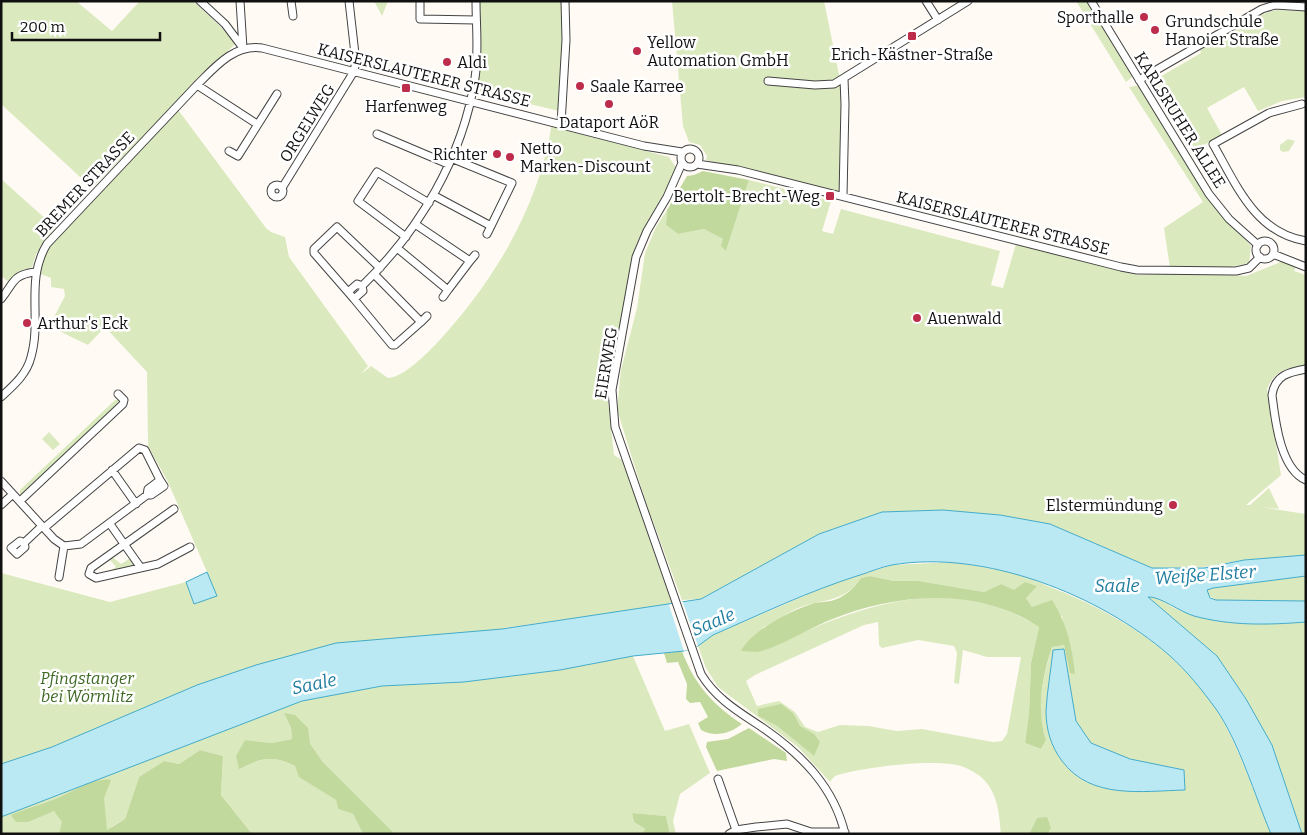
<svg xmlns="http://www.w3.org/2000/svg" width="1307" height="835" font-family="Bitter,serif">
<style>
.green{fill:#dbe9be;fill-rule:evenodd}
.forest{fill:#c2d99d}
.water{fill:#bae9f4;stroke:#43abc9}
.pier{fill:#fffbf4}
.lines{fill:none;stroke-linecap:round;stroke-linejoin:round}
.minor-casing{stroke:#434343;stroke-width:9}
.minor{stroke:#fff;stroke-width:7}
.poi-dot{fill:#bd2c4b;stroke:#fff;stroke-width:2}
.labels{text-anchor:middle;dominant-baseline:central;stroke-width:5;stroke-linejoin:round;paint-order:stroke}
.poi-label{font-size:16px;fill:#101010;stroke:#fff;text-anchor:start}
.street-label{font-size:16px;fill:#101010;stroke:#fff}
.park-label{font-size:16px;font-style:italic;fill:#3c6722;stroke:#fff}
.water-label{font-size:18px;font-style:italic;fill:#1c7c9f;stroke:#fff}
</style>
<rect width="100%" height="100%" fill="#fffbf4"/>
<!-- green -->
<path class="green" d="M1,1H76L112,31L140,1H193L237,42L92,188L1,104Z
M374,1H388L382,16Z
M476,1H565L559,111L476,91Z
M672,1H824L845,104L843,196L738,170L706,160L707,156L700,145L689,142L683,126Z
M1076,1H1091L1136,74L1126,82Z
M1277,10L1306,11V97L1282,101L1258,111L1244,87L1207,108L1222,135L1195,150L1151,82L1201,53L1200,50C1224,35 1250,16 1277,10Z
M1141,85L1216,207L1251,246L1249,263L1226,268H1170L1164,228L1203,202L1129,87Z
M176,107L266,228L271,232L285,237L289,257L368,366L361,374L371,366L388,378C404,377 425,355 436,344C493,283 540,206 552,122L565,130L669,157L677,169L638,240L633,255L607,392L614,455L622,460L672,604L505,628L310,688L302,701L382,686L464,682L560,670L633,656L665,731L689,724L710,773L680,794L673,821L676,834H670L666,816L632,813L634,822L645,829L642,834H395L322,761L284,713L291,728L292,739L272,743L245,740L239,768C263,759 270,754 295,766L300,777L336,800L338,809L353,814L363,834H252L221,795L223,756L200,750L179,764L164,761L139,777L125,819L111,827L112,834H1V573L110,602L186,582L207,572L168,482L148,446L147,372L105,327L88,345L61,332L51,323L65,296L64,289L51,287V278L35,272L39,256Z
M1288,139L1295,141L1289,151L1283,152L1280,150V145Z
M1,179L56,228L36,254L32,267L18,272L9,282L1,276Z
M749,180L831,201L822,231L833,234L841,209L1000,251L991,285L1003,288L1016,244L1137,275L1159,274L1163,270L1246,276L1283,261L1296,267L1294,271L1306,275V365C1286,369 1276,369 1267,389L1281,475L1246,505H1250L1269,488L1279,509L1260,507L1306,514V555L1244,560L1203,567L1152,568L1050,524L1000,515L943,510L882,512L819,534L701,599L682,600L645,500L617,409L621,370L637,308L645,253L656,227L667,210L666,225L678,234L704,229L723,239L726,251Z
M115,400H120L121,402L23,496H20V490Z
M49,432L60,444L53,450L42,439Z
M111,556L121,564L129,559L133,560L135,567L108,572L116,567L110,560L107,562L105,560Z
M954,562C974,566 995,569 1014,573C1026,576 1038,582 1050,587C1114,612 1181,651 1218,712C1240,750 1254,793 1271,834H1048L1051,828L1037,818L1029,834H1001C999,813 998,792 981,777C976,773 967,768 961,766C937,758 863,767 838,775C834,776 832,779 830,782L798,747L718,687L706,668L698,646L713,635L832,584L892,565ZM870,576L894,581H919L984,592L1001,584L1026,598L1032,607L1062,616L1070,673L1064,645L1052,647C1043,678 1035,709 1046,740L1041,749L1025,743L1029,713L1031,663L1039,627C958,576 874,600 793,637L762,628C773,623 784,615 796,609C821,598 844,604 861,578ZM878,622L879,645L882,648L918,640L954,646L957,653L954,683L959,684L963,650L987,657H1021L1007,734L1002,741L993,742L922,729L897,731L868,726L840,725L818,732L805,727L795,712L779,701L757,706L746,681L755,675L864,625ZM1064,649L1076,721L1091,743L1130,759L1184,770L1185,790C1142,791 1091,800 1062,761C1051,746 1046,730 1046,711C1047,691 1051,670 1053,650ZM794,714L814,756L777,726L758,716Z
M1306,576V601L1216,600L1208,595L1207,590L1212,588Z
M1147,596C1159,596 1168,606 1179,610C1220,626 1263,625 1306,622V834H1302L1272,745L1246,699L1217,656Z"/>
<!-- forest -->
<path class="forest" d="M703,171L749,180L726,251L721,246L723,239L704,229L678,234L666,225L667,210L687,176L694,175Z
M870,576L894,581H919L984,592L1001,584L1014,590L1025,582L1037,586L1026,598L1032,607L1052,600C1067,623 1072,647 1075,674L1070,673L1064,645L1052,647C1042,678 1036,709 1046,740L1041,749L1025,743L1029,713L1031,663L1039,627C977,586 896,593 830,620C812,627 774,650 756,652C752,652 746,651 741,651C752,630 793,609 815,603C820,602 826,602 831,601C843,598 854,589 861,578Z
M682,651C694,684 713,705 742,724C731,733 715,738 701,730L698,723L708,717L700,702L690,703L686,699L687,684L678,662L667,663L664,653Z
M781,704L794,714L800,726L814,734L820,742L814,756L777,726L758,716V709Z
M284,713L295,715L308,728L310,744L322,761L395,834H363L353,814L338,809L336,800L299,777L295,766C273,755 261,758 239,769L236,756L245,740L272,743L292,739L291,728Z
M749,728L786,753L787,761L774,759L717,771L706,747L707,742L728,739Z
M200,750L223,756L221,795L252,834H59L62,822L54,811L28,822H16L11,815C27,808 45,804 60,797C74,791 96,777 111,780L104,798L107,830L125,819L139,777L164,761L179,764Z
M632,813L666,816L670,834H642L645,829L634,822Z
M1047,817L1051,828L1048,834H1029L1037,818Z"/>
<!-- water -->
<path class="water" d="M943,510L1000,515L1050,524L1152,568H1204L1244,560L1306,555V576L1213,588L1207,590L1210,598L1216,600L1306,601V622C1268,625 1231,626 1194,616C1180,612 1160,596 1148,597L1217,656L1246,699L1272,745L1302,834H1271C1255,796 1239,742 1216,709C1202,690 1187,671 1169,655C1100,595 984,549 892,565C881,567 870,572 860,575C809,591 761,614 713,635L698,646L684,651L633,656L560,670L464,682L382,686L302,701L1,817V764L52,747L197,685L256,665L336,643L502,629L701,599L819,534L882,512Z
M207,572L217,596L194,604L186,582Z
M1064,649L1076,721L1091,743L1130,759L1184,770L1185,790C1142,791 1091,800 1062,761C1051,746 1046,730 1046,711C1047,691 1051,670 1053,650Z"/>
<!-- pier -->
<path class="pier" d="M682,600L698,646L684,651L669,605Z"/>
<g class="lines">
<!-- minor casing -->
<g class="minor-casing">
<path id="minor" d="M200,1L225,24L243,48
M240,1L243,48
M291,1L293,16
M420,1V19L476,20
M926,1L938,20
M1091,1L1209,194L1229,219L1258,245
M1139,80L1262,9L1275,5L1306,7
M768,81L815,85L834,84L968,1
M197,85L257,124
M1302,104L1269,113L1213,144C1236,184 1255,233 1306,241
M561,124L566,40L565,1
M377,134L448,164
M681 158a9 9 0 1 1 18 0a9 9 0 1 1-18 0Z
M229,151L238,156L277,94
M682,163L667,197L647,231L636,257L612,390L615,427L701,674C716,699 739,712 763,728C802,755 834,787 845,834
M697,164L738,170L1121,267L1137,270L1236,271L1249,268L1260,257
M271 191a6 6 0 1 1 12 0a6 6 0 1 1-12 0Z
M282,188L353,73L356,63L349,1
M433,195L491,226L512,183L451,158
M843,196L845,104L844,79
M487,234L491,226
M406,237L358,201L377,172L429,203
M1256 250a9 9 0 1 1 18 0a9 9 0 1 1-18 0Z
M397,248L448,290L470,261L415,224
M1273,254L1306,267
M470,261L475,255
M362,286L363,291L354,299L348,292L357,284L362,286C419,231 463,157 475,78C479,52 476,26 476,1
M348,292L314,253V249L337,227L380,268
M443,297L448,290
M1,299C14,284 11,275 35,272
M354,299L392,345H395L421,322L374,274
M421,322L427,316
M1306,369C1289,372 1275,375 1272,395C1275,419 1280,469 1306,480
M1,397C13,386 27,374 31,357C42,319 25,280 47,244L197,85C215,67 234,44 262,48L644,146L682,152
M112,470L136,504
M1,481L54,539L64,546L81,544L147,495H151L164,486L160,480L148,489L147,495
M20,501L123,404L124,400L118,394
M1,505L13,494
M174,509L91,568L89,574L96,578L158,564L190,547
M110,524L141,568
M44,528L139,448L145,450L160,480
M24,543L20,541L11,548L17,554L25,547L24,543L42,526
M59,577L64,546
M718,779L736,830
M729,834L736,830L756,827L787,824L811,832H845"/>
</g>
<!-- minor -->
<use href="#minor" class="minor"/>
</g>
<!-- markers -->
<g class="poi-dot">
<circle cx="1144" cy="17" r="5"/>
<circle cx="1155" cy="30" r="5"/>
<rect x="907" y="31" width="10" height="10" rx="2.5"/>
<circle cx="637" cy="51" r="5"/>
<circle cx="447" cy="62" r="5"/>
<circle cx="580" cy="86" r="5"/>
<rect x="401" y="83" width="10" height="10" rx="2.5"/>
<circle cx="609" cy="104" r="5"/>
<circle cx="497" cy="154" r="5"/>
<circle cx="510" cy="157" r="5"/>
<rect x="825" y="191" width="10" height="10" rx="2.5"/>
<circle cx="917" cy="318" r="5"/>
<circle cx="27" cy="323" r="5"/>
<circle cx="1173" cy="505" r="5"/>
</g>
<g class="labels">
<!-- poi labels -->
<g class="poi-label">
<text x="1134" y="17" text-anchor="end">Sporthalle</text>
<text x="1165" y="21">Grundschule<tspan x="1165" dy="18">Hanoier Straße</tspan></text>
<text x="647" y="42">Yellow<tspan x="647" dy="18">Automation GmbH</tspan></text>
<text x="912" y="54" text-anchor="middle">Erich-Kästner-Straße</text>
<text x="457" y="62">Aldi</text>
<text x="590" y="86">Saale Karree</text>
<text x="406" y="106" text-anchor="middle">Harfenweg</text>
<text x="609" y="122" text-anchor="middle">Dataport AöR</text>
<text x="520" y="148">Netto<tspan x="520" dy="18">Marken-Discount</tspan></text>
<text x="487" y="154" text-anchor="end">Richter</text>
<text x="820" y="196" text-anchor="end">Bertolt-Brecht-Weg</text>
<text x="927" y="318">Auenwald</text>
<text x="37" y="323">Arthur's Eck</text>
<text x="1163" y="505" text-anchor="end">Elstermündung</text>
</g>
<!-- street labels -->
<g class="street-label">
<text transform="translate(424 75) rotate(14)">KAISERSLAUTERER STRASSE</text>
<text transform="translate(1180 120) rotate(58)">KARLSRUHER ALLEE</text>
<text transform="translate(307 123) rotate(-58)">ORGELWEG</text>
<text transform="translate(85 184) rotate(-47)">BREMER STRASSE</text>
<text transform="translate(1003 223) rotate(14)">KAISERSLAUTERER STRASSE</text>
<text transform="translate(606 363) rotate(-81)">EIERWEG</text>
</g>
<!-- park labels -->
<g class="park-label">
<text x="87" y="678">Pfingstanger<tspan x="87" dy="18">bei Wörmlitz</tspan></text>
</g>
<!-- water labels -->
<g class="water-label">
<text transform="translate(1205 575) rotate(-4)">Weiße Elster</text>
<text x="1117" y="586">Saale</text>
<text transform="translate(713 622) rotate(-23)">Saale</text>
<text transform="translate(314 684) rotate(-12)">Saale</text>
</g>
</g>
<!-- border -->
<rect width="1307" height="835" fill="none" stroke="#101010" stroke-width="5"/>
<!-- scale -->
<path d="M12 32v8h148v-8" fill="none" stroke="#101010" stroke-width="2.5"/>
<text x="20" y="32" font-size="15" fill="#101010" stroke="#ffffff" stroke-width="4" paint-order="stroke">200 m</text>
</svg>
